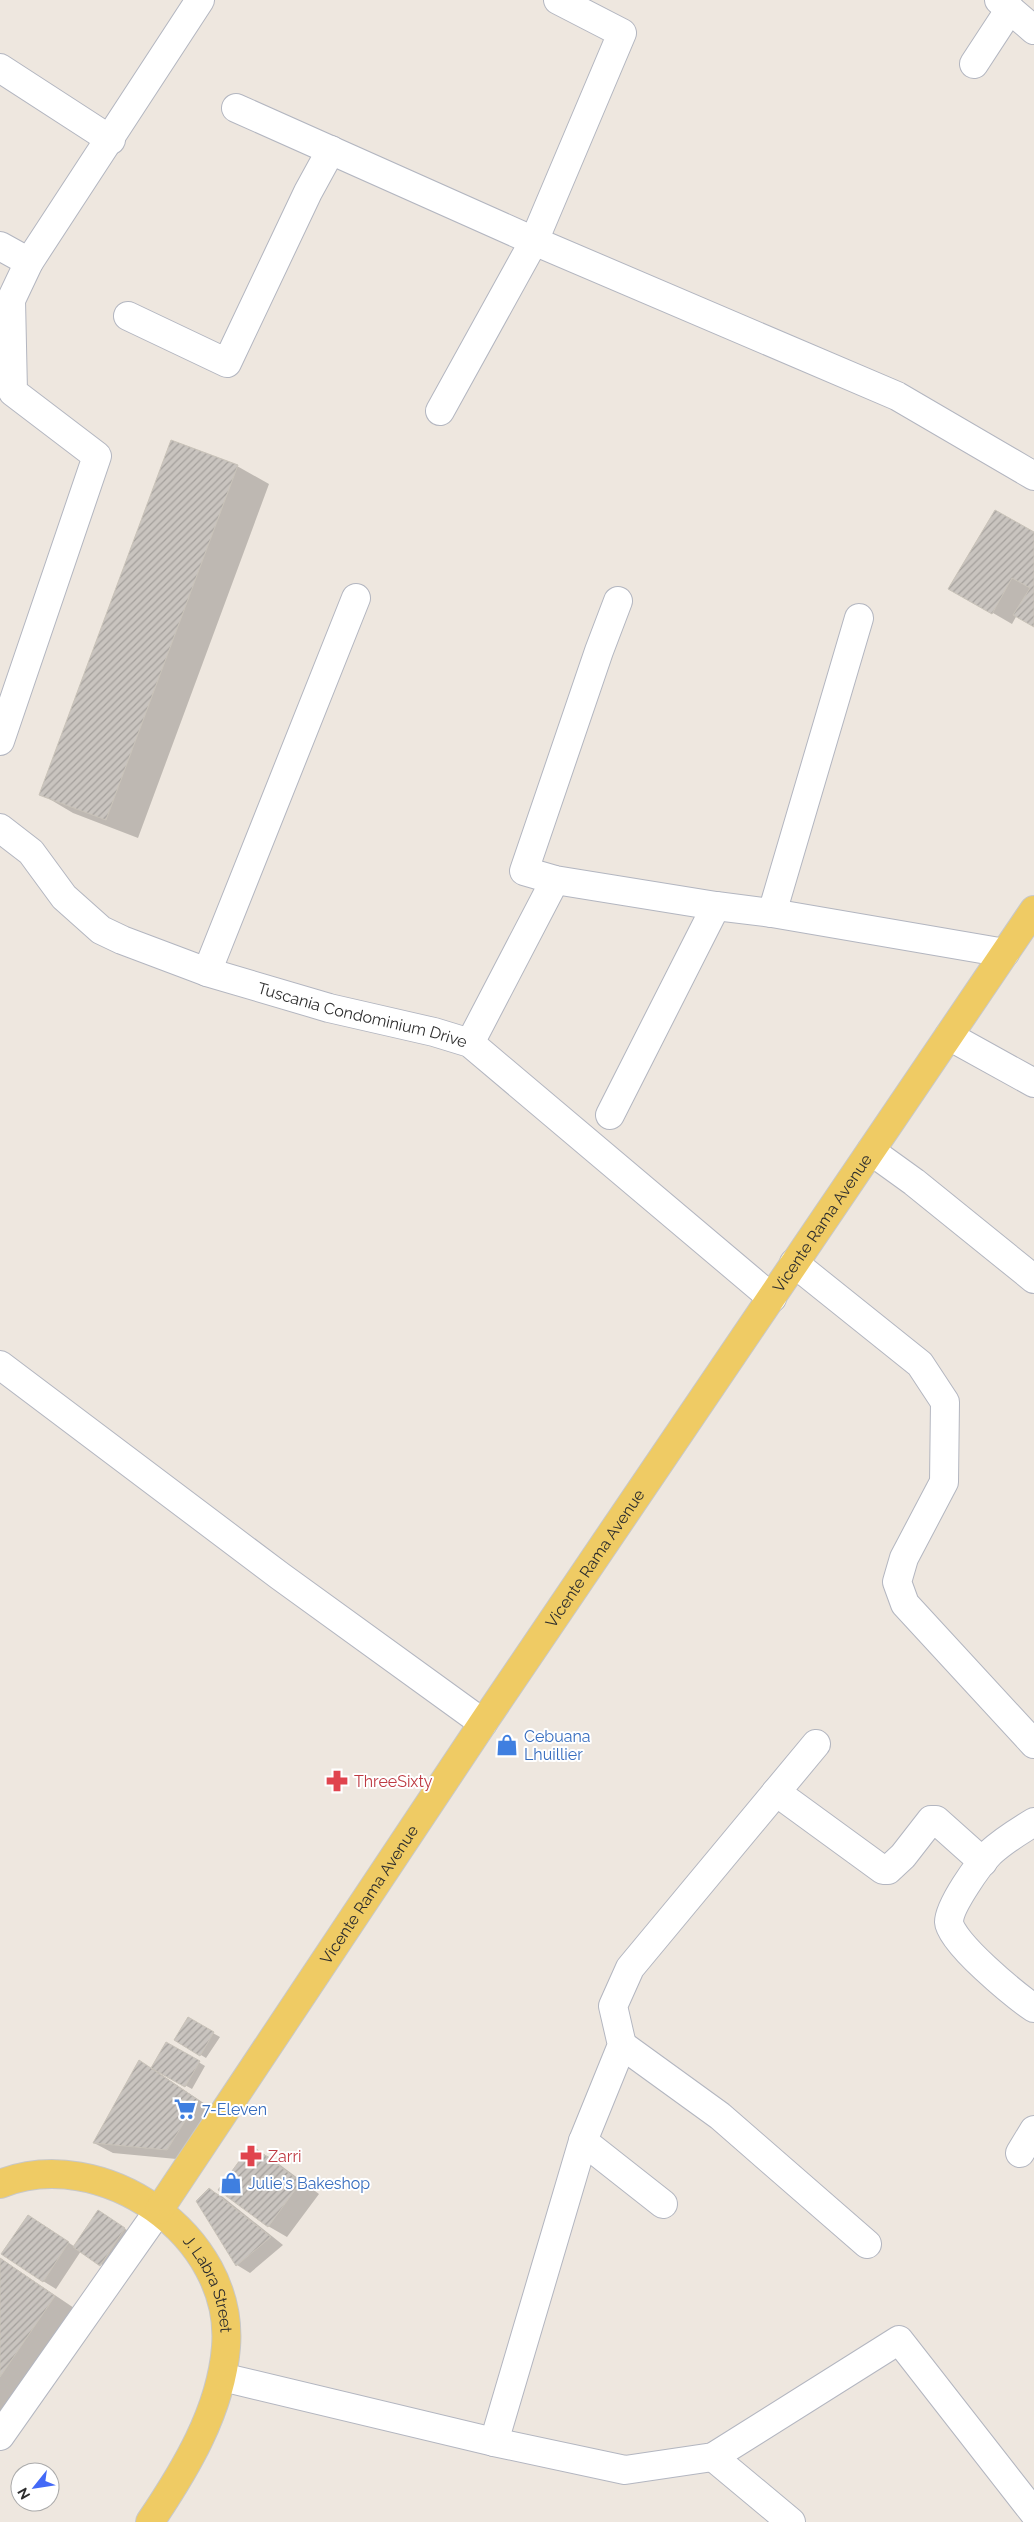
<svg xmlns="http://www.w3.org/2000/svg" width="1034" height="2522" font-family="Raleway,sans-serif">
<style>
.shadow{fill:#0003}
.building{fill:url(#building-hatch);stroke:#c9c3b9}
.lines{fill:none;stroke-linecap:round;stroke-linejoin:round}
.minor-casing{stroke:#b3b6c0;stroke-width:30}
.major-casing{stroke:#c8c8c8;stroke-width:30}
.minor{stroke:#fff;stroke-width:28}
.major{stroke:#efcb64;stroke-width:28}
.labels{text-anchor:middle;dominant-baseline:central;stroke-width:4;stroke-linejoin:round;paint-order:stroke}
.street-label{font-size:16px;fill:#2d2d2d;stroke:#fff}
.shop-label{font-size:16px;fill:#366cbe;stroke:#fff;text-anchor:start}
.health-label{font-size:16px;fill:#be3a42;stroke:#fff;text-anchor:start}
</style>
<defs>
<pattern id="building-hatch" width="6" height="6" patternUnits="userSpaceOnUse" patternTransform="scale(1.25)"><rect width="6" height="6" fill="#c9c4bf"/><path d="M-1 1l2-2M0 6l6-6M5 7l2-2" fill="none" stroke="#a4a09c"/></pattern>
</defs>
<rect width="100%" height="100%" fill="#eee7df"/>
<!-- shadow -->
<path class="shadow" d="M237,466L269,484L138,838L73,813L41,794Z
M1034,534V626L1017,615L1012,624L950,588Z
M188,2019L220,2037L206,2058L176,2040Z
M167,2043L205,2066L192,2089L160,2071L159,2073L217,2112L187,2160L113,2153L94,2143L152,2069Z
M251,2147L271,2158L319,2194L287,2237L268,2226Z
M209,2189L223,2197L283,2245L250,2273L237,2265L197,2201Z
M105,2215L131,2233L107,2268L81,2251L56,2289L43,2281L42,2224L75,2247Z
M0,2258L74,2308L0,2416Z"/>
<!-- building -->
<path class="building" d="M171,440L238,465L106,820L39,795Z
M995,510L1034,532V627L1013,615L1030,588L1012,578L992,614L948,589Z
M188,2017L214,2032L200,2056L174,2040Z
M166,2042L200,2061L185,2087L151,2068Z
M139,2060L198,2100L167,2150L93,2143Z
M251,2145L301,2182L268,2227L218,2190Z
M209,2188L271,2237L236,2266L196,2201Z
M98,2210L125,2228L100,2266L73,2247Z
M28,2215L69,2242L43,2282L1,2254Z
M0,2258L55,2296L0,2377Z"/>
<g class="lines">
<!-- minor casing -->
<g class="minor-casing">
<g id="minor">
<path d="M999,0L1034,30"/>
<path d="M974,64L1010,9"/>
<path d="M0,68L111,140"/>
<path d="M236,108L534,241L897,396L1034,476"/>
<path d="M0,246L29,262"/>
<path d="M128,316L227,363L308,192L331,150"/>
<path d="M440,411L534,241L622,33L558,0"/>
<path d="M618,601L599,651L524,871L555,880L716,906L772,913L1005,953"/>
<path d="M0,741L97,456L13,392L11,300L29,262L200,0"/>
<path id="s1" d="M0,828L31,852L64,897L101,930L122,940L207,972L329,1008L434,1032L470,1043L772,1298"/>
<path d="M772,913L859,618"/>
<path d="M207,972L356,598"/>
<path d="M949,1036L1034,1083"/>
<path d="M470,1043L555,880"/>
<path d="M610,1115L716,906"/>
<path d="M871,1151L914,1182L1034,1279"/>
<path d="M794,1263L920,1364L945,1402L944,1482L904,1558L897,1582L905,1604L1034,1744"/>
<path d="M0,1365L280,1576L483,1723"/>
<path d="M776,1792L883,1870H888L903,1856L931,1820H936L983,1862"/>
<path d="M1034,1822C1019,1831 1003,1841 990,1853C979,1864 949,1906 949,1922C950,1942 1016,1996 1034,2008"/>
<path d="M622,2045L720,2116L867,2244"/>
<path d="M583,2141L663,2204"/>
<path d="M1020,2153L1034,2130"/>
<path d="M222,2377L494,2442L625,2470L713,2457L899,2340L1034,2513"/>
<path d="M0,2436L159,2210"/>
<path d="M494,2442L583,2141L622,2045L613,2006L630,1968L816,1744"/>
<path d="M713,2457L791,2522"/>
</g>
</g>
<!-- major casing -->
<g class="major-casing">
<g id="major">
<path id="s2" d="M0,2184C101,2143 235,2235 226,2347C221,2411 185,2470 150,2522"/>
<path id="s3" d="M159,2210L483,1723L1034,910"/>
</g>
</g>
<!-- minor -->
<use href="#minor" class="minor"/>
<!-- major -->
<use href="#major" class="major"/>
</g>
<!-- icons -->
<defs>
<g id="shop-bare" transform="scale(1.725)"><path d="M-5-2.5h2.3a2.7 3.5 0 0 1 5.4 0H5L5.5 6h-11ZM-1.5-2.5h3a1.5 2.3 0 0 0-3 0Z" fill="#3f7fe0" stroke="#fff" stroke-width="2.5" paint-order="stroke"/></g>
<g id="pharmacy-bare" transform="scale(1.725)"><path d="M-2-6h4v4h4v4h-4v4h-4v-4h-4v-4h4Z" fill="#e0444e" stroke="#fff" stroke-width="2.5" paint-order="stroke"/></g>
<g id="supermarket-bare" transform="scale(1.725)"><path d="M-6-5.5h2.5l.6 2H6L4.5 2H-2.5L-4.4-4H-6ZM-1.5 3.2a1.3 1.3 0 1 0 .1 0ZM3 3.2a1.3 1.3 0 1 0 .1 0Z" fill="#3f7fe0" stroke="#fff" stroke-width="2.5" paint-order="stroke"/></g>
</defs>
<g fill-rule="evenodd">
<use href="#shop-bare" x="507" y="1745"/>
<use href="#pharmacy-bare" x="337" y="1781"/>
<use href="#supermarket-bare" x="185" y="2109"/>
<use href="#pharmacy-bare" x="251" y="2156"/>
<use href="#shop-bare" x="231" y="2183"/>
</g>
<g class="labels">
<!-- street labels -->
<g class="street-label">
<text stroke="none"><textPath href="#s1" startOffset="420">Tuscania Condominium Drive</textPath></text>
<text stroke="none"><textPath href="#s3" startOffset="1189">Vicente Rama Avenue</textPath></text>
<text stroke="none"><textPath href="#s3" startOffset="784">Vicente Rama Avenue</textPath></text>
<text stroke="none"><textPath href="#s3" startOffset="379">Vicente Rama Avenue</textPath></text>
<text stroke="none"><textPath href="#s2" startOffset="259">J. Labra Street</textPath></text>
</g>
<!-- shop labels -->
<g class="shop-label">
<text x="524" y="1736">Cebuana<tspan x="524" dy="18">Lhuillier</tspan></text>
<text x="202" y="2109">7-Eleven</text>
<text x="248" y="2183">Julie's Bakeshop</text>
</g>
<!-- health labels -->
<g class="health-label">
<text x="354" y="1781">ThreeSixty</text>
<text x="268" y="2156">Zarri</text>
</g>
</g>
<!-- north arrow -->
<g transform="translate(35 2487) rotate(240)"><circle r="24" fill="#ffffff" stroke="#ababab"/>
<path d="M0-4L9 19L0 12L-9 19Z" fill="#4369f7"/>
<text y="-8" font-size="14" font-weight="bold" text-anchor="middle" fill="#2d2d2d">N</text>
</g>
</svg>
